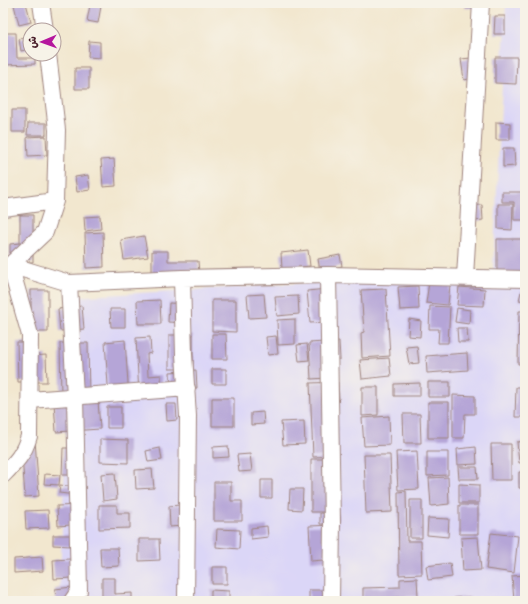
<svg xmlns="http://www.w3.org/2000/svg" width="528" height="604" font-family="'Comic Neue','Playpen Sans Arabic',sans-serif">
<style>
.built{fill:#dbd6f7}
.building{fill:#b5a5d7}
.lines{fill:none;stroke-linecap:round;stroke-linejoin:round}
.minor-casing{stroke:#9e837d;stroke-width:18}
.minor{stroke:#fff;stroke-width:16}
</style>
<rect width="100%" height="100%" fill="#f7f3e8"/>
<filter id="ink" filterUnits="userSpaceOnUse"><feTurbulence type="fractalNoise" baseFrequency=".025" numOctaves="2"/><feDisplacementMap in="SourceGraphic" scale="8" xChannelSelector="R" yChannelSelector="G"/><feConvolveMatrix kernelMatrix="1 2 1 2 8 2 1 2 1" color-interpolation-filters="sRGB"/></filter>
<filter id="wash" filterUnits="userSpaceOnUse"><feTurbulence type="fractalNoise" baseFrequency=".012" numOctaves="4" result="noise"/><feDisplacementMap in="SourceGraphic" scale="16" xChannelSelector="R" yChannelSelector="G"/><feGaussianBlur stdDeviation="0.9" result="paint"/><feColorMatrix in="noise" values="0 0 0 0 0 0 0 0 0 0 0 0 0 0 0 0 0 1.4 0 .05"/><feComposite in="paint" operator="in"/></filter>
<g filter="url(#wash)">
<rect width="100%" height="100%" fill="#f2e7cf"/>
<!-- built -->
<path class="built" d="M506,3H525V601H59L72,297L493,272Z"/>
<g id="blocks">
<!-- building -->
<path class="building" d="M22,3H26L31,22L19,25L14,5Z
M465,3H476V8H465Z
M90,5L101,6L98,23L87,21Z
M495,16H505V34H494Z
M3,33H16L17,58H35V64L3,65Z
M30,37V49L21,51L19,39Z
M89,41L100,42V58L88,57Z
M495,57H517L516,84L495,83Z
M471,58L474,78L464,80L461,59Z
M75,68H89V89H75Z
M3,106H4V129H3Z
M12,110H25V132H12Z
M496,122L510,123V140H496Z
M28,123H46V135H27Z
M46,136L47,155L28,156L27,137Z
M503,148H514L515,166L503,167Z
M114,159L116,186L103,187L101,160Z
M88,175L90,190L77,192L75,177Z
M3,184L6,195L3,196Z
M502,192H524V220H514V202H502Z
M498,204H513L512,230L498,229Z
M482,205L483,220L466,222L464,206Z
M20,215H33V262H10V244L20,243Z
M100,216L101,229L85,231L84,217Z
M103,232L104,267L86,268L85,233Z
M144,236L148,257L124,260L121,240Z
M497,239H524V275H497Z
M308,250L310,266L282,269L281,253Z
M152,251H168V261H198L199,273L152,274Z
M340,255L342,266L320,271L318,259Z
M429,282L450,285L448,305L426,303Z
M418,286L419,309L400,310L398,287Z
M459,287L485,289L484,306L457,305Z
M327,289L329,322L310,323L307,291Z
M386,289L390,356L362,358L361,333L364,332L361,290Z
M31,290H48V332H23L31,315Z
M521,292L525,293V301L519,300Z
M264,294L266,317L249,318L247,295Z
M298,296L299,314L277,316L275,297Z
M160,300L161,324H138L137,301Z
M212,300H236V332L212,331Z
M169,303L187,304V323L168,322Z
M82,306L84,329L60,331L58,309Z
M430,306L450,307L448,343H438L439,329H429Z
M457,308L470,310L469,324L455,322Z
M110,309H125V327H111Z
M519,311H525V364H518Z
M295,319V344L278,345L277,320Z
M409,319L421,321L420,337L408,336Z
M457,328H467L468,342H458Z
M212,334H226L227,359H212Z
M169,335H193V369H169Z
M276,336L278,354L268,355L266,337Z
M150,337L151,353L147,354L148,376L161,375L162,394L139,395L136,338Z
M125,340L129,398L109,399L105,342Z
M339,341L340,359L327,360L328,378L311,379L309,343Z
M17,342H32V356L46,355L47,382H18Z
M60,343H88L89,396H61Z
M307,344L309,360L299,361L297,345Z
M417,346L419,363L409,364L406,347Z
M467,353L468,370L427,373L426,356Z
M389,358L391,376L362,379L360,360Z
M212,369H226V384H212Z
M196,370L197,388L171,390L170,372Z
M338,382L339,399H337L338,456L313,457L310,383Z
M428,382H450V397H428Z
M420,383V396H394V384Z
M362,387H378V415L362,416Z
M516,387H525V417H515Z
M453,395L475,396V414H465L464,438H453Z
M212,398H234V426H212Z
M98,400L100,429L56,432L54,403Z
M428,402H449V438H428Z
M166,404H176L177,420L167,421Z
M107,407H121V428H107Z
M263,412L264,424L251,425V413Z
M403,414H420L421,443H404Z
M389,416L390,445L364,446L362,418Z
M304,421L305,444L283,445L281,422Z
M100,439L128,440V463L100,462Z
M35,440L39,496L25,497L21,441Z
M525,441V462L519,463L517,442Z
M491,444H511V480H492Z
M228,446L229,457L213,458V447Z
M476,447L477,464L458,465L457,449Z
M63,448H77V475H62Z
M160,448L162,460L148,462L146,451Z
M417,451L419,489L398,490L396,452Z
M427,452H448V475L427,476Z
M250,454L252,471L239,472L237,455Z
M364,455H390L392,512L366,513Z
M311,459H337V512H311Z
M458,467H477L478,479H459Z
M152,469L154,488L136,489L135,470Z
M519,472H525V488H519Z
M115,473L117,499L103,501L101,474Z
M45,474L60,475L59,485L44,484Z
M448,477L449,504L431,506L429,478Z
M261,480H272V498H261Z
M214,482H231V501H242V521H214Z
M459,484L479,485V503H459Z
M60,485L76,487V495L59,493Z
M290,489H303L302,510L289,509Z
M406,491L407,541H421L422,574L399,575L398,492Z
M410,500H422V538H410Z
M190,504L193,525L170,527L169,506Z
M82,505L83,524L58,526L57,506Z
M99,505H117V513H130V528L99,529Z
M459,505H478V534H459Z
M48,510L49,528L26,529L25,511Z
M320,513H338V524H320Z
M428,518L449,519L448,537L427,535Z
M334,525L336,559L311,561L309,526Z
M267,526L268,537L251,539V528Z
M217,529L240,530L239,549L216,547Z
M491,533L518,536L514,573L486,569Z
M53,535H70V546L53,545Z
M478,537L481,570L463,571L461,538Z
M139,539H159L160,560L139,561Z
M100,548H118L119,566L101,567Z
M42,557L43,571L14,573V559Z
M70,559L72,578L54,579L53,560Z
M450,563L452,577L428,580L426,566Z
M212,567H227V584H212Z
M525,575V601H514L512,576Z
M102,578H115V594L132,593V601H102Z
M417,578L418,596L371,599V601H363V588L400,587V579Z
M72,587L73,600L56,601L55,589Z
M211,590L229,591V599H211Z
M309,590H332V601H309Z
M470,597V601H454V598Z
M422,598V601H403V600Z"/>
</g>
</g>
<g filter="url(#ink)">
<use href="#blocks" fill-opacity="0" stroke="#9e837d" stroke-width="1"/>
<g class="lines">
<!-- minor casing -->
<g class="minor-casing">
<path id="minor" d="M41,3L45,30
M3,208L55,201
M10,265L69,283L182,278L328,275L525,279
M328,275L332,523L331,601
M465,277L481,3
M182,278L184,354L188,416L186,601
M69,283L75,397L79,591L72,601
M30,400L187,388
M3,475C16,462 24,454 29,436L30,335L10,265L45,232L55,201L57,130L48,54"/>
</g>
<!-- minor -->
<use href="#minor" class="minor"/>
</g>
</g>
<!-- margin -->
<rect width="528" height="604" fill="none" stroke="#f7f3e8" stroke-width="16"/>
<!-- north arrow -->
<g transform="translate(42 42) rotate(268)"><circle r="19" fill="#f7f3e8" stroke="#b29e9c"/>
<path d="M0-3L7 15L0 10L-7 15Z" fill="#b5179e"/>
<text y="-6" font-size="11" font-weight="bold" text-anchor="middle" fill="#4a1f2b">ش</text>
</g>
</svg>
